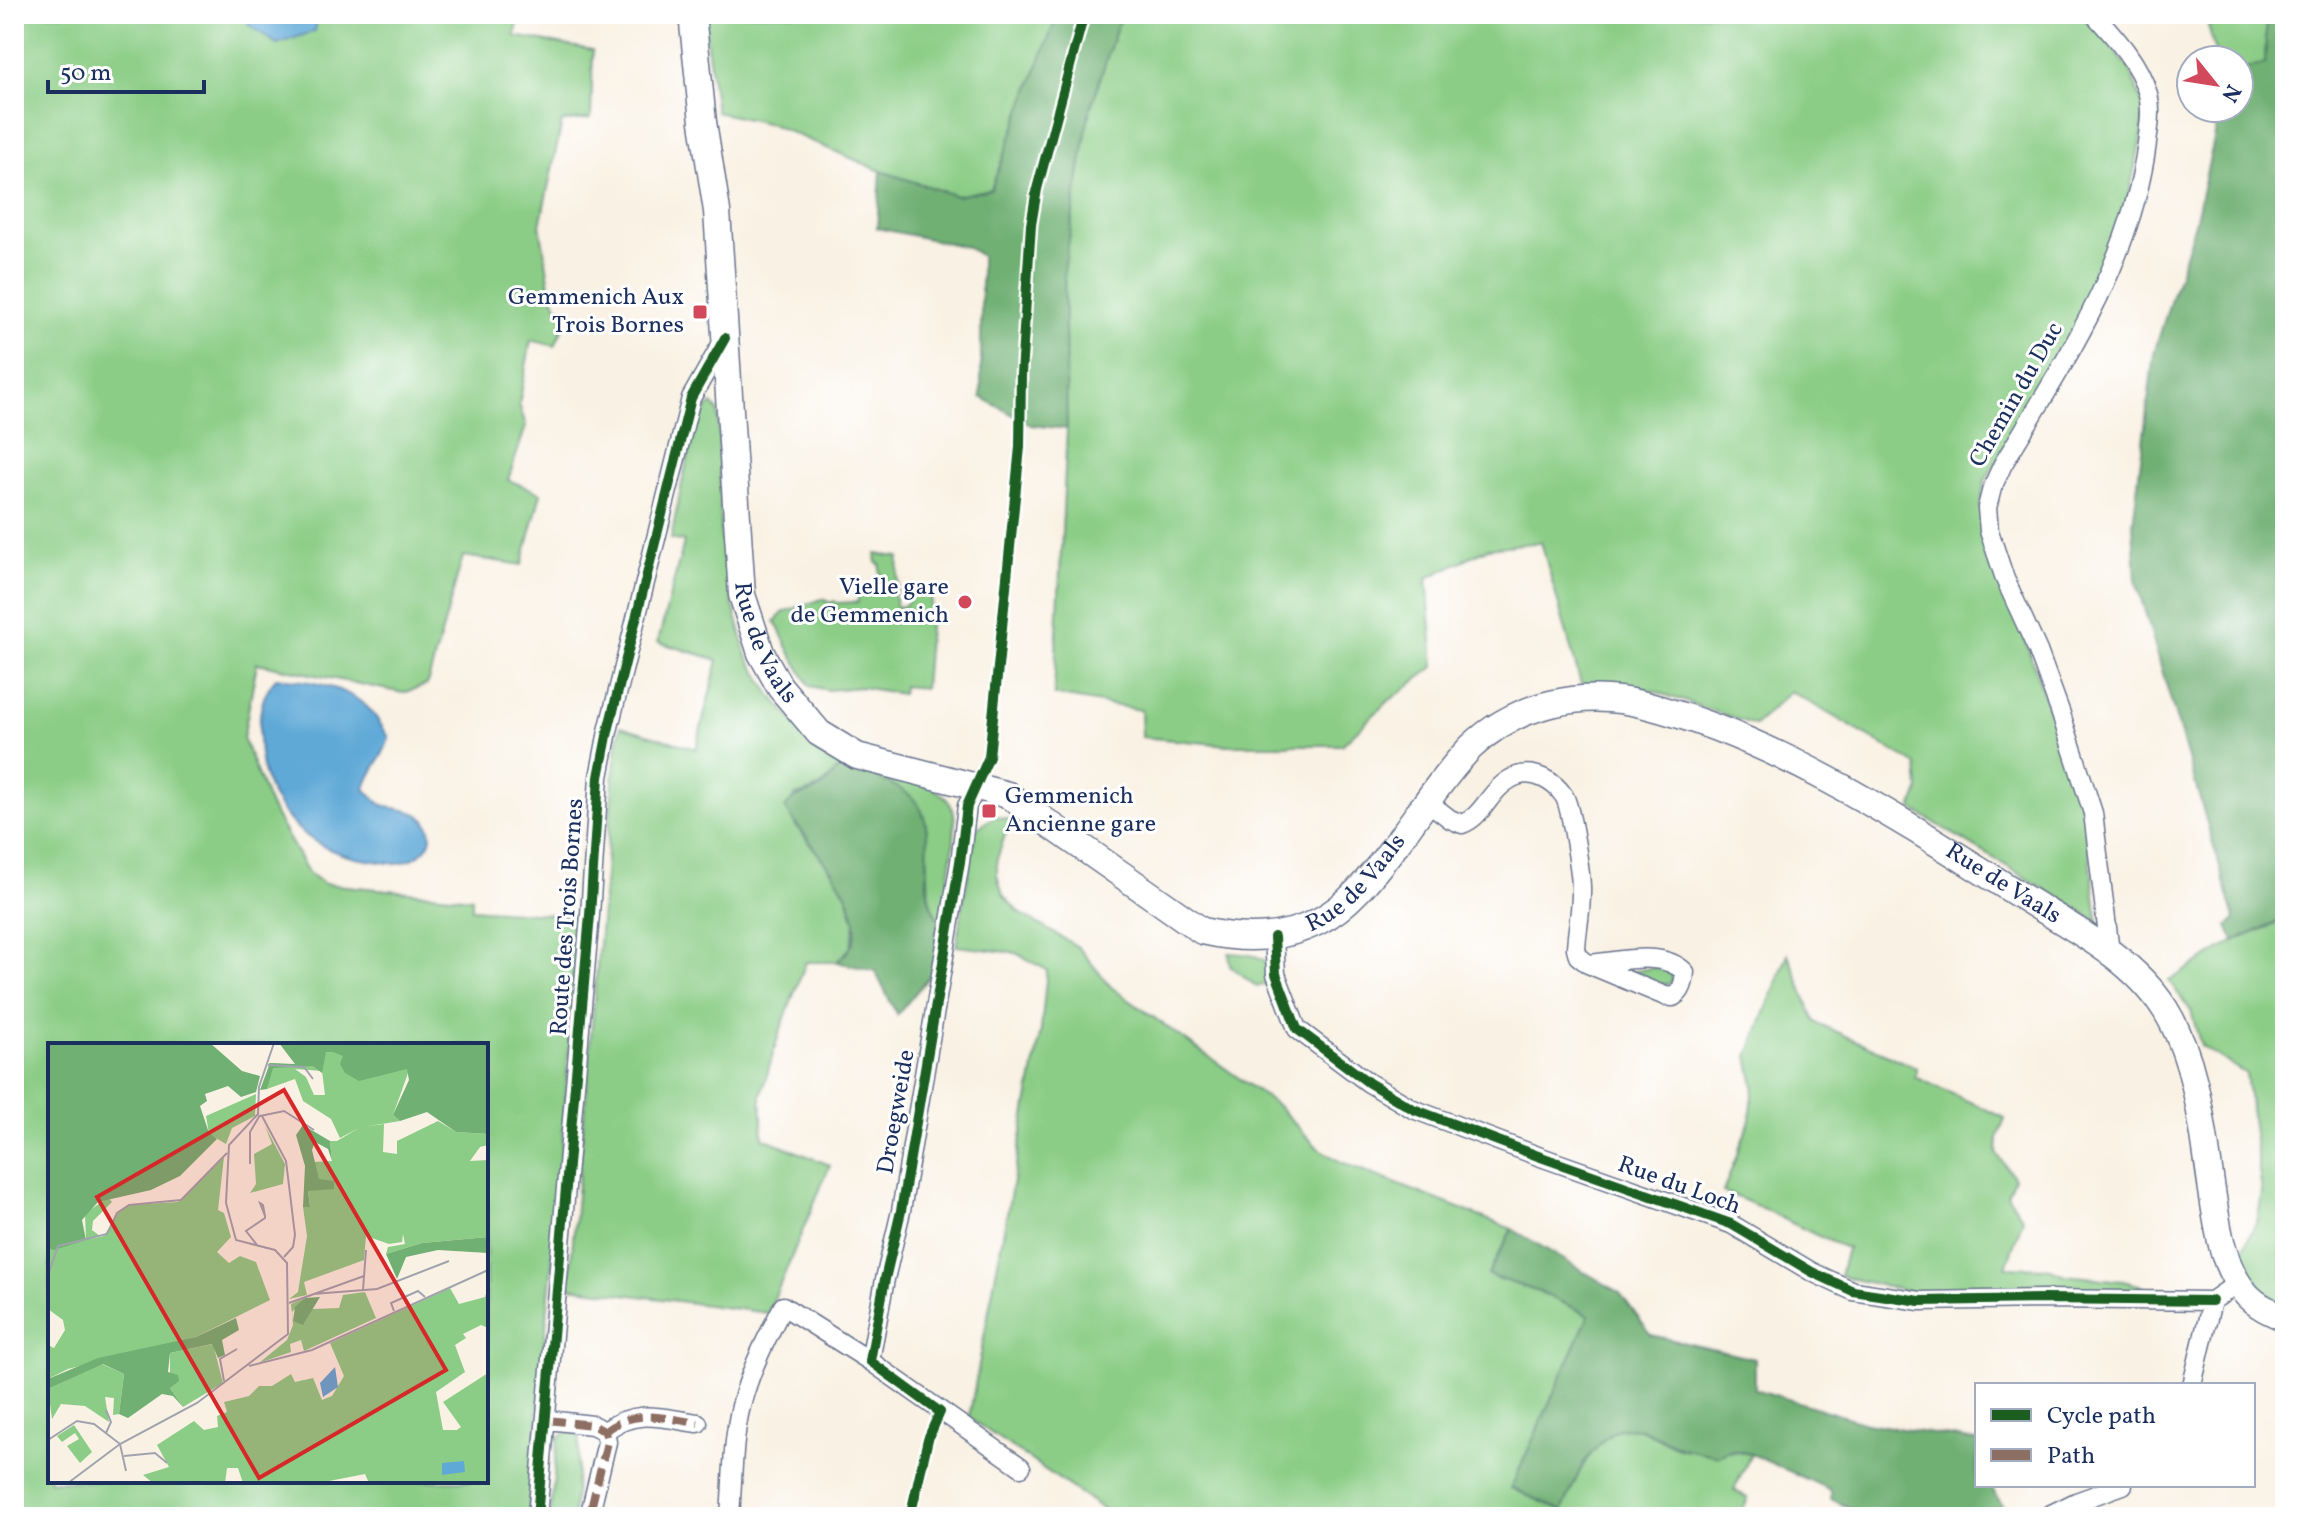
<svg xmlns="http://www.w3.org/2000/svg" width="2299" height="1531" font-family="Vollkorn,serif">
<style>
.green{fill:#8bcd86;stroke:#537e72;stroke-width:2;fill-rule:evenodd}
.forest{fill:#70b073;stroke:#467068;stroke-width:2}
.water{fill:#5fa9d7;stroke:#3d6c9a;stroke-width:2}
.lines{fill:none;stroke-linecap:round;stroke-linejoin:round}
.street-casing{stroke:#69738d;stroke-width:21}
.secondary-casing{stroke:#69738d;stroke-width:29}
.street{stroke:#fff;stroke-width:18}
.secondary{stroke:#fff;stroke-width:26}
.quiet{stroke:#8d6e63;stroke-width:8;stroke-dasharray:16 8;stroke-linecap:butt}
.cycleway-casing{stroke:#fff;stroke-width:15}
.cycleway{stroke:#1b5e20;stroke-width:10}
.poi-dot{fill:#d1495b;stroke:#fff;stroke-width:3}
.labels{text-anchor:middle;dominant-baseline:central;stroke-width:6;stroke-linejoin:round;paint-order:stroke}
.poi-label{font-size:24px;fill:#1b2f5e;stroke:#fff;text-anchor:end}
.street-label{font-size:24px;fill:#1b2f5e;stroke:#fff}
.inset-road{fill:none;stroke:#a0a3ae;stroke-width:2}
.view{fill:#d62828;fill-opacity:0.15;stroke:#d62828;stroke-width:4}
.inset-edge{fill:none;stroke:#1b2f5e;stroke-width:4}
</style>
<rect width="100%" height="100%" fill="#fff"/>
<filter id="ink" filterUnits="userSpaceOnUse"><feTurbulence type="fractalNoise" baseFrequency=".0125" numOctaves="2"/><feDisplacementMap in="SourceGraphic" scale="16" xChannelSelector="R" yChannelSelector="G"/><feConvolveMatrix kernelMatrix="1 2 1 2 8 2 1 2 1" color-interpolation-filters="sRGB"/></filter>
<filter id="wash" filterUnits="userSpaceOnUse"><feTurbulence type="fractalNoise" baseFrequency=".006" numOctaves="4" result="noise"/><feDisplacementMap in="SourceGraphic" scale="32" xChannelSelector="R" yChannelSelector="G"/><feGaussianBlur stdDeviation="1.8" result="paint"/><feColorMatrix in="noise" values="0 0 0 0 0 0 0 0 0 0 0 0 0 0 0 0 0 1.4 0 .05"/><feComposite in="paint" operator="in"/></filter>
<g filter="url(#wash)">
<rect width="100%" height="100%" fill="#f9f1e3"/>
<!-- green -->
<path class="green" d="M14,14H520L515,36L593,50L591,118L562,122L540,225L551,292L565,323L555,346L531,340L519,404L526,426L508,480L541,493L522,565L463,556L427,685L403,693L257,663L243,738L269,804L309,874L325,884L472,898V909L578,916L559,1189L528,1517H14ZM50,1045H486V1481H50Z
M703,14H1058L991,189L957,196L881,171L771,124L716,112Z
M1121,14H2083L2130,69L2143,107L2142,135L2128,199L2089,304L1985,481L1980,507L2085,816L2098,921L1912,809L1919,790L1917,765L1790,691L1755,725L1648,689L1581,684L1541,542L1488,548L1427,578L1434,667L1386,703L1342,745H1228L1142,737L1141,710L1054,695L1067,429L1064,271L1089,113Z
M2205,14H2267L2265,64L2239,70V60H2217Z
M712,404L718,411L721,537L732,601L747,656L773,698L809,740L930,786C941,793 951,800 954,814C958,837 945,896 941,921L933,913L929,897L926,827L902,790L843,762C828,783 820,790 795,796V825L837,878L847,896L855,923L851,947L837,962H806L779,1034L761,1095L763,1138L830,1165L768,1313L569,1287L616,749L621,726L696,749L718,660L658,642L684,542L671,539C677,511 691,417 712,404Z
M876,554L899,557L897,590L894,595L897,607L904,606L908,602L910,586L932,588L924,688L903,686L902,694L861,687L828,690L810,686L790,652L775,621L784,612L822,599L831,603L834,601L837,603L858,602V597L880,592V564L877,563Z
M995,816L1010,820L997,859V875L1003,895L1014,907L1023,915L1078,947L1111,987L1278,1106L1318,1148L1341,1162L1512,1229L1488,1275L1542,1293L1589,1315L1511,1488L1562,1511C1576,1480 1598,1415 1642,1430C1656,1435 1668,1446 1682,1449C1705,1453 1728,1450 1751,1454L1734,1490L1748,1498L1739,1517H1109L1110,1514L969,1418L1041,1030L1047,970L1016,953L956,946L976,829Z
M2285,920V1306C2263,1296 2249,1277 2240,1256L2258,1218L2262,1192L2246,1074L2201,1046L2191,1011L2169,981L2234,941Z
M1229,953C1249,954 1278,954 1266,984L1257,987L1230,966Z
M1788,954L1815,1022L1917,1068L1915,1077L2005,1118L1998,1136L1997,1154L2014,1178L2007,1194L2023,1219L2006,1267L2048,1268L2066,1275L2123,1281L2143,1286L2152,1297L1911,1292L1840,1276L1847,1248C1804,1233 1766,1206 1723,1192L1750,1120L1754,1086L1748,1056Z
M1655,967L1666,969L1672,975V982C1659,989 1640,978 1627,973Z
M572,1431L580,1438L573,1517H550L558,1437Z"/>
<!-- forest -->
<path class="forest" d="M1058,14H1121L1089,113L1064,271L1067,429L1031,425L981,397V256L967,247L877,228L881,171L957,196L991,189Z
M2267,14H2285V919L2234,941L2228,926L2235,919L2136,581L2133,524L2154,353L2195,223L2215,135L2217,108H2239V70L2265,64Z
M843,761C861,772 903,786 915,800C943,834 911,891 941,921L932,973L897,1015L875,971L837,962C841,958 847,953 850,948C876,907 804,840 785,808C797,793 798,798 814,791C827,786 835,772 843,761Z
M1512,1229L1620,1293L1651,1335L1755,1359V1389L1866,1423L1977,1441V1485H1990L2009,1517H1869L1831,1499V1490L1751,1454L1732,1450L1718,1456L1681,1448L1641,1429L1620,1428L1603,1440L1583,1464L1562,1511L1511,1488L1589,1315L1542,1293L1488,1275Z"/>
<!-- water -->
<path class="water" d="M249,14H318L315,31L277,44L248,24Z
M276,678C307,680 349,686 371,711C378,719 383,729 389,737C385,757 370,769 365,789C371,794 376,802 383,805C398,811 418,808 427,823C440,845 416,861 397,863C388,864 376,861 367,860C304,851 260,803 259,740C259,717 260,695 276,678Z"/>
</g>
<g filter="url(#ink)">
<g class="lines">
<!-- street casing -->
<g class="street-casing">
<path id="street" d="M2094,14C2116,38 2139,63 2148,94C2152,109 2149,128 2147,143C2132,261 2063,365 2003,464L1992,488L1987,508L1989,531L2005,579L2038,651L2060,711L2093,813L2110,952
M1428,802L1450,819L1462,824C1485,816 1490,786 1517,776C1534,770 1554,781 1564,796C1571,807 1582,878 1581,893C1581,912 1577,930 1576,948L1578,956L1588,964L1665,996L1673,997C1682,992 1684,983 1685,972C1662,949 1618,962 1588,964
M1274,937L1276,974L1297,1029L1369,1083L1413,1109L1538,1156L1731,1224L1812,1272L1853,1291L1920,1301L2044,1299L2212,1301
M870,1361L885,1279L901,1211L960,862L967,806L977,786
M2192,1385L2212,1301L2238,1283
M548,1420L592,1425L605,1431L607,1442L589,1517
M605,1431C636,1408 662,1418 698,1423
M537,1517L590,915L599,777L608,731L691,398L725,338
M730,1517C733,1476 732,1431 745,1392C754,1362 769,1334 783,1306L870,1361L1021,1467
M2045,1517L2076,1502L2123,1485"/>
</g>
<!-- secondary casing -->
<g class="secondary-casing">
<g id="secondary">
<path id="s1" d="M692,14L703,122L717,211L742,595L761,653L780,687L819,733L857,756L1008,795L1202,931C1241,940 1283,940 1319,921C1350,905 1372,875 1393,848C1418,815 1442,777 1471,747C1517,703 1585,689 1645,705C1778,739 1904,822 2018,894C2070,927 2131,956 2165,1009C2199,1064 2203,1135 2213,1197C2218,1230 2223,1269 2247,1295C2257,1306 2271,1312 2285,1318"/>
</g>
</g>
<!-- street -->
<use href="#street" class="street"/>
<!-- secondary -->
<use href="#secondary" class="secondary"/>
<!-- quiet -->
<path class="quiet" d="M548,1420L592,1425L605,1431L607,1442L589,1517
M605,1431C636,1408 662,1418 698,1423"/>
<!-- cycleway casing -->
<g class="cycleway-casing">
<path id="cycleway" d="M1274,937L1276,974L1297,1029L1369,1083L1413,1109L1538,1156L1731,1224L1812,1272L1853,1291L1920,1301L2044,1299L2212,1301
M537,1517L590,915L599,777L608,731L691,398L725,338
M910,1517L928,1439L940,1412L870,1361L885,1279L901,1211L960,862L967,806L989,757L1020,447L1021,374L1031,225L1037,189L1084,14"/>
</g>
<!-- cycleway -->
<use href="#cycleway" class="cycleway"/>
</g>
</g>
<!-- markers -->
<g class="poi-dot">
<rect x="692" y="304" width="16" height="16" rx="4"/>
<circle cx="965" cy="602" r="8"/>
<rect x="981" y="803" width="16" height="16" rx="4"/>
</g>
<g class="labels">
<!-- poi labels -->
<g class="poi-label">
<text x="684" y="298">Gemmenich Aux<tspan x="684" dy="28">Trois Bornes</tspan></text>
<text x="949" y="588">Vielle gare<tspan x="949" dy="28">de Gemmenich</tspan></text>
<text x="1005" y="797" text-anchor="start">Gemmenich<tspan x="1005" dy="28">Ancienne gare</tspan></text>
</g>
<!-- street labels -->
<g class="street-label">
<text transform="translate(2017 395) rotate(-60)">Chemin du Duc</text>
<text stroke="none"><textPath href="#s1" startOffset="636">Rue de Vaals</textPath></text>
<text stroke="none"><textPath href="#s1" startOffset="1354">Rue de Vaals</textPath></text>
<text stroke="none"><textPath href="#s1" startOffset="2122">Rue de Vaals</textPath></text>
<text transform="translate(568 917) rotate(-86)">Route des Trois Bornes</text>
<text transform="translate(897 1112) rotate(-80)">Droegweide</text>
<text transform="translate(1679 1186) rotate(20)">Rue du Loch</text>
</g>
</g>
<!-- overview -->
<g transform="translate(48 1043)">
<rect width="440" height="440" fill="#f9f1e3"/>
<path d="M440,0L360,30L345,72L352,78L315,84L336,81L335,109L349,111V98L390,78L408,89L440,91V102L432,104L422,118L440,117V194L374,200L338,211L340,204L357,201L355,191L354,199L341,201L318,193L316,217L256,239L259,252L241,256L250,249L253,230L259,193L255,164L262,163L260,148L278,139L271,137L265,119L284,118L282,98H289L311,85L292,95L283,76L255,58L247,36L219,46L221,20L248,22L241,8ZM247,26L274,28L277,52H266L258,34ZM208,51L207,73L184,85L178,101L161,91L158,73ZM217,83L237,121L235,141L202,150L208,141L206,111L224,101ZM176,114L170,167L176,170L183,194L169,209L181,220L192,213L208,219L222,257L148,294L20,326L0,336V302L6,305L17,287L15,277L0,266V205L56,193L70,170L81,162L130,159ZM60,154L64,159L45,178L44,187L52,193L38,197L37,171ZM440,244V285L433,282L415,291L418,295L407,302L417,329L388,349L395,387H409L413,384L395,359L440,330V440H321L317,431L271,440H195L190,425H179L177,440H105L95,432L121,424L109,402L146,378L156,387L170,384L169,373L179,369L176,359L201,353L211,343H224L243,331L247,339L265,335L274,357L284,353L296,333L282,300L402,245L411,261L437,254ZM317,249L328,275L256,308L253,297L242,301L243,309L211,320L239,297L245,282L243,261L257,255L244,269L245,278L256,280L264,266L291,265L295,252ZM165,301L175,340L135,364L122,345V310ZM54,321L76,331L71,371L65,372L66,355L57,354L61,379L37,363L13,361L4,376L0,346ZM26,382L44,409L32,420L19,403L31,396L27,390L14,399L9,393Z" fill="#8bcd86" fill-rule="evenodd"/>
<path d="M0,0H162L194,28L212,33L208,49L193,54L180,43L157,51L159,58L152,63L161,90L169,96L132,133L103,147L50,159L34,177L38,197L6,207L0,205ZM231,0H440V91L408,89L379,69L352,78L345,72L361,37L359,26L311,38L297,30L292,21L295,13L285,9H278L274,30L265,23L225,25L219,46L212,47L222,20L247,21ZM255,82L282,98L284,118L280,106L267,99L264,107L271,136L286,138V146L260,148L262,164H255L257,123L248,92ZM440,194V210L390,207L358,214L349,236L338,211L374,200ZM272,254L255,282L245,278L247,264L257,255ZM188,275L191,287L174,297L177,312L170,315L164,301L122,310L120,329L130,332L131,338L122,345L135,364L125,353L114,351L80,375L71,371L76,331L55,321L0,346V336L50,315L148,294Z" fill="#70b073"/>
<path d="M287,324L290,344L275,354L272,340ZM416,418L417,429L394,432V420Z" fill="#5fa9d7"/>
<path class="inset-road" d="M220,22L256,24L265,36M212,73L236,68L266,87M214,73L238,118L247,192L245,204L236,214M202,121V89L212,72M209,202L198,188L217,175V173L215,162L212,160L217,173M0,232L10,203L59,191L69,170L81,162L133,157L179,110M315,247L318,207M265,251L329,246L401,218M241,260L316,233M346,268L343,260L370,248L377,254M201,323L264,307L440,227M176,338L172,316L189,306M58,367L63,379L58,390M0,397L29,378L46,381L72,401L78,428M76,413L107,410L119,420M20,440L72,401L149,360L240,291L239,220L227,207L188,197L178,160L181,102L210,71L211,44L226,0"/>
<path class="view" d="M236,47L398,327L211,435L49,154Z"/>
<rect width="440" height="440" class="inset-edge"/>
</g>
<!-- margin -->
<rect width="2299" height="1531" fill="none" stroke="#fff" stroke-width="48"/>
<!-- legend -->
<rect x="1975" y="1383" width="280" height="104" fill="#ffffff" stroke="#a4acbf" stroke-width="2"/>
<rect x="1991" y="1409" width="40" height="12" fill="#1b5e20" stroke="#a4acbf" stroke-width="2"/>
<text x="2047" y="1423" font-size="24" fill="#1b2f5e">Cycle path</text>
<rect x="1991" y="1449" width="40" height="12" fill="#8d6e63" stroke="#a4acbf" stroke-width="2"/>
<text x="2047" y="1463" font-size="24" fill="#1b2f5e">Path</text>
<!-- north arrow -->
<g transform="translate(2215 84) rotate(120)"><circle r="38" fill="#ffffff" stroke="#a4acbf" stroke-width="2"/>
<path d="M0-6L14 30L0 20L-14 30Z" fill="#d1495b"/>
<text y="-12" font-size="22" font-weight="bold" text-anchor="middle" fill="#1b2f5e">N</text>
</g>
<!-- scale -->
<path d="M48 80v12h156v-12" fill="none" stroke="#1b2f5e" stroke-width="4"/>
<text x="60" y="80" font-size="24" fill="#1b2f5e" stroke="#ffffff" stroke-width="6" paint-order="stroke">50 m</text>
</svg>
